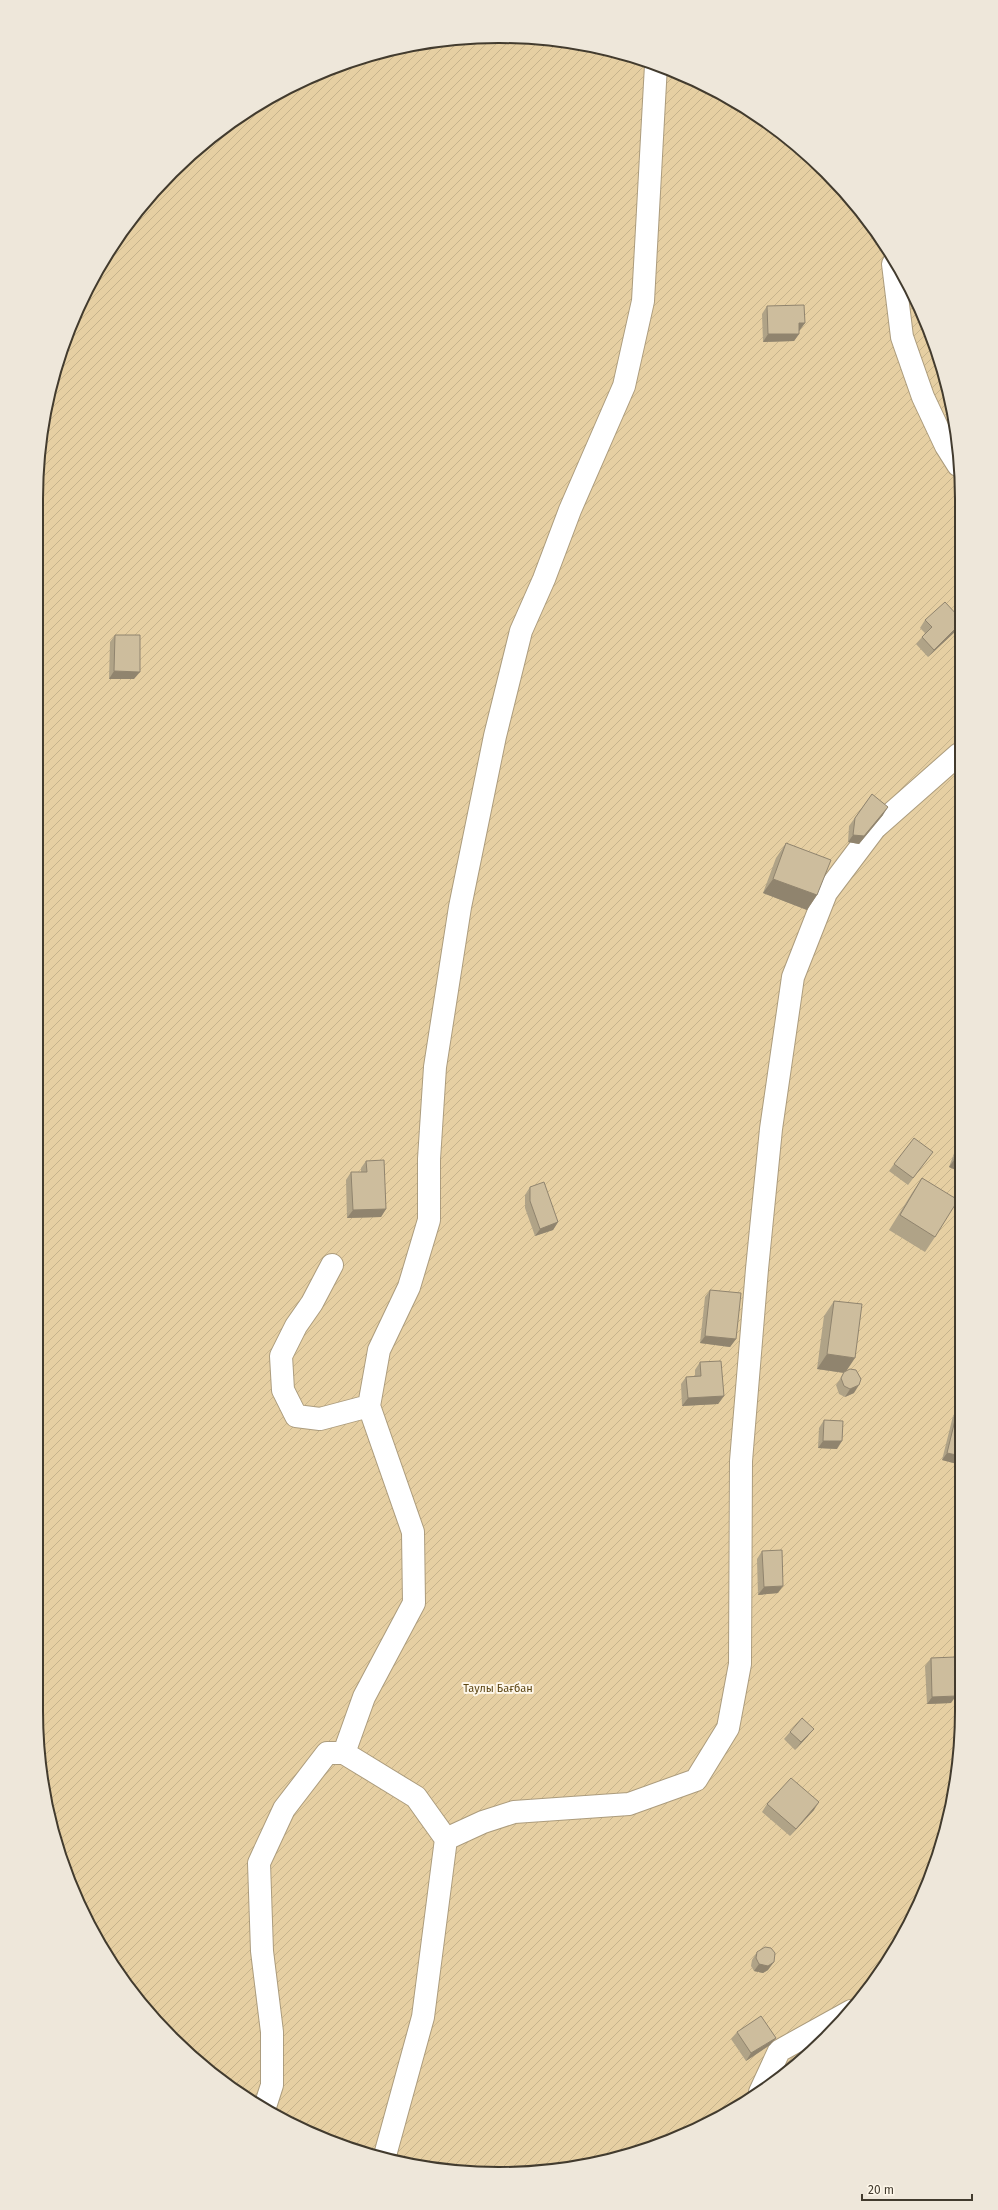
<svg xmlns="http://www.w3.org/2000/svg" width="998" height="2210" font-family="'Fira Sans',sans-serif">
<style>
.garden{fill:url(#garden-furrows)}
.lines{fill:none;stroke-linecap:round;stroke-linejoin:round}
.minor-casing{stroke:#ac9c7d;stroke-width:24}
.minor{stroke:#fff;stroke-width:22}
.wall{fill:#b0a387}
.shaded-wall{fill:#90846e}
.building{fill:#cdbd9d;stroke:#90846e}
.labels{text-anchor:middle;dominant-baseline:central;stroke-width:4;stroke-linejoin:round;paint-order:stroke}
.park-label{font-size:11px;fill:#5d4613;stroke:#fdf6e9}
.rim{fill:none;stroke:#423b2e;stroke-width:2}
</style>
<defs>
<pattern id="garden-furrows" width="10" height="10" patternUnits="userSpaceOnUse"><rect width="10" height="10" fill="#e6cfa2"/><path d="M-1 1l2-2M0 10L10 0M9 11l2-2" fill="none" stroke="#c6b38c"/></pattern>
</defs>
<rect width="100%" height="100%" fill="#f8e7c6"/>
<!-- garden -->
<path class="garden" d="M499,36L589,45L676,71L781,132L866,217L927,322L958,438L962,1711L953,1802L927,1888L900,1943L847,2016L781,2078L730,2112L648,2149L589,2165L499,2174L409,2165L350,2149L267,2112L194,2059L151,2016L98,1942L61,1860L45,1801L36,1711V499L45,409L71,322L114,242L171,172L242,114L322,71L408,45Z"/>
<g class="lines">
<!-- minor casing -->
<g class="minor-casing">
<path id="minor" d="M893,264L902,337L923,397L946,446L958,465
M332,1265L312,1303L296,1326L281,1356L283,1390L296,1416L320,1419L369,1406
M344,1753L416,1797L446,1839L483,1822L514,1812L629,1804L696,1780L728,1728L740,1664L741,1461L757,1269L771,1129L793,977L826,893L875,828L959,754
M760,2092L779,2051L851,2011
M264,2110L272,2085V2032L262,1951L259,1863L284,1809L327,1753H344L364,1697L414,1603L413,1532L369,1406L379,1350L409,1287L429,1220V1159L435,1067L460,907L495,736L521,631L544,579L570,510L624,386L643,301L656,65
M384,2159L423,2017L446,1839"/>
</g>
<!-- minor -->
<use href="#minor" class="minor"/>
</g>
<!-- wall -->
<path class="wall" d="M767,306L805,323L799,331V334L794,341L763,342L762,314Z
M925,620L958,629L928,657L916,644L922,637L925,633L920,628Z
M115,635L134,679H109L110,642Z
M872,794L883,815L859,844L848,842L849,826Z
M786,843L817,895L807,910L763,893L776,858Z
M960,1137V1168L958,1171L949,1167Z
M927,1160L908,1185L889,1171L894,1164Z
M366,1161L386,1209L381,1217L347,1218L346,1180L351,1172H361V1168Z
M922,1178L935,1237L925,1252L889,1230L912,1193Z
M530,1187L558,1222L553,1230L535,1236L525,1208V1195Z
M710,1290L736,1339L730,1347L700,1343L705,1297Z
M834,1301L846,1371L854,1393L845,1397L839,1394L836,1385L844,1373L817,1369L824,1316Z
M700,1362L724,1396L718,1404L682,1406L681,1384L686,1377L695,1376V1370Z
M958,1408L961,1465L942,1460L953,1416Z
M824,1420L837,1449L818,1448L819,1428Z
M762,1551L778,1593L758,1595L757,1559Z
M931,1658L951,1703L927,1704L925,1666Z
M790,1732L808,1736L795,1750L784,1739Z
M767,1804L814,1810L790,1836L762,1812Z
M757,1952L768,1970L763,1973L754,1971L751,1966L752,1960Z
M737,2032L776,2038L770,2045L746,2061L731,2039Z"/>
<!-- shaded-wall -->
<path class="shaded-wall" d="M799,323H805L799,331Z
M768,334H799L794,341L763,342Z
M959,625V628L958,629L928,657L934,650Z
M114,671L140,672L134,679H109Z
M888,807L883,815L859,844L848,842L853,835Z
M773,879L817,895L807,910L763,893Z
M954,1160L960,1162V1168L958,1171L949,1167Z
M386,1209L381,1217L347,1218L353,1210Z
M558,1222L553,1230L535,1236L540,1229Z
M705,1336L736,1339L730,1347L700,1343Z
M827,1354L855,1358L845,1373L817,1369Z
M859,1385L854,1393L845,1397L850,1389Z
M724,1396L718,1404L682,1406L688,1398Z
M823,1441H842L837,1449L818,1448Z
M947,1453L961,1456V1465L942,1460Z
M783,1586L778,1593L758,1595L764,1587Z
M956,1696L951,1703L927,1704L932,1697Z
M814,1729L808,1736L795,1750L801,1742Z
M819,1802L814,1810L790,1836L796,1829Z
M774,1962L768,1970L763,1973L754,1971L759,1964Z
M776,2038L770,2045L746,2061L751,2053Z"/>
<!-- building -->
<path class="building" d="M804,305L805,323H799V334H768L767,306Z
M945,602L959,617V625L934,650L922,637L932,627L925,620Z
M115,635H140V672L114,671Z
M872,794L888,807L864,836L853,835L855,818Z
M786,843L831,860L817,895L773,879Z
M914,1138L933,1152L913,1178L894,1164Z
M960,1143V1162L954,1160Z
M384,1160L386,1209L353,1210L351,1172H367L366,1161Z
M922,1178L958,1200L935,1237L900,1215Z
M544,1182L558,1222L540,1229L530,1201V1187Z
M710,1290L741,1293L736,1339L705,1336Z
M834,1301L862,1304L855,1358L827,1354Z
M721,1361L724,1396L688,1398L686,1377L701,1376L700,1362Z
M850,1369L856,1370L861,1379L859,1385L850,1389L844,1386L841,1378L844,1372Z
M958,1408L961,1409V1456L947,1453Z
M824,1420L843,1421L842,1441H823Z
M782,1550L783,1586L764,1587L762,1551Z
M955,1657L956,1696L932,1697L931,1658Z
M802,1718L814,1729L801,1742L790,1732Z
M791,1778L819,1802L796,1829L767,1804Z
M765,1947L771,1948L775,1953L774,1962L768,1966L759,1964L756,1958L757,1952Z
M761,2016L776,2038L751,2053L737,2032Z"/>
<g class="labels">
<!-- park labels -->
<g class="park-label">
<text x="498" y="1688">Таулы Бағбан</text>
</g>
</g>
<!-- crop -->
<path d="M0 0H998V2210H0ZM499 43H499A456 456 0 0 1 955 499V1711A456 456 0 0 1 499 2167H499A456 456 0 0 1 43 1711V499A456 456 0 0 1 499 43Z" fill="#eee7da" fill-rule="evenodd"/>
<path class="rim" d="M499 43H499A456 456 0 0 1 955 499V1711A456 456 0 0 1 499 2167H499A456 456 0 0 1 43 1711V499A456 456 0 0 1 499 43Z"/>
<!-- scale -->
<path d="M862 2194v6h110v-6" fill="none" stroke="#423b2e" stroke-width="2"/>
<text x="868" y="2194" font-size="12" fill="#423b2e" stroke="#fdf6e9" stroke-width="3" paint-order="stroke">20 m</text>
</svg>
